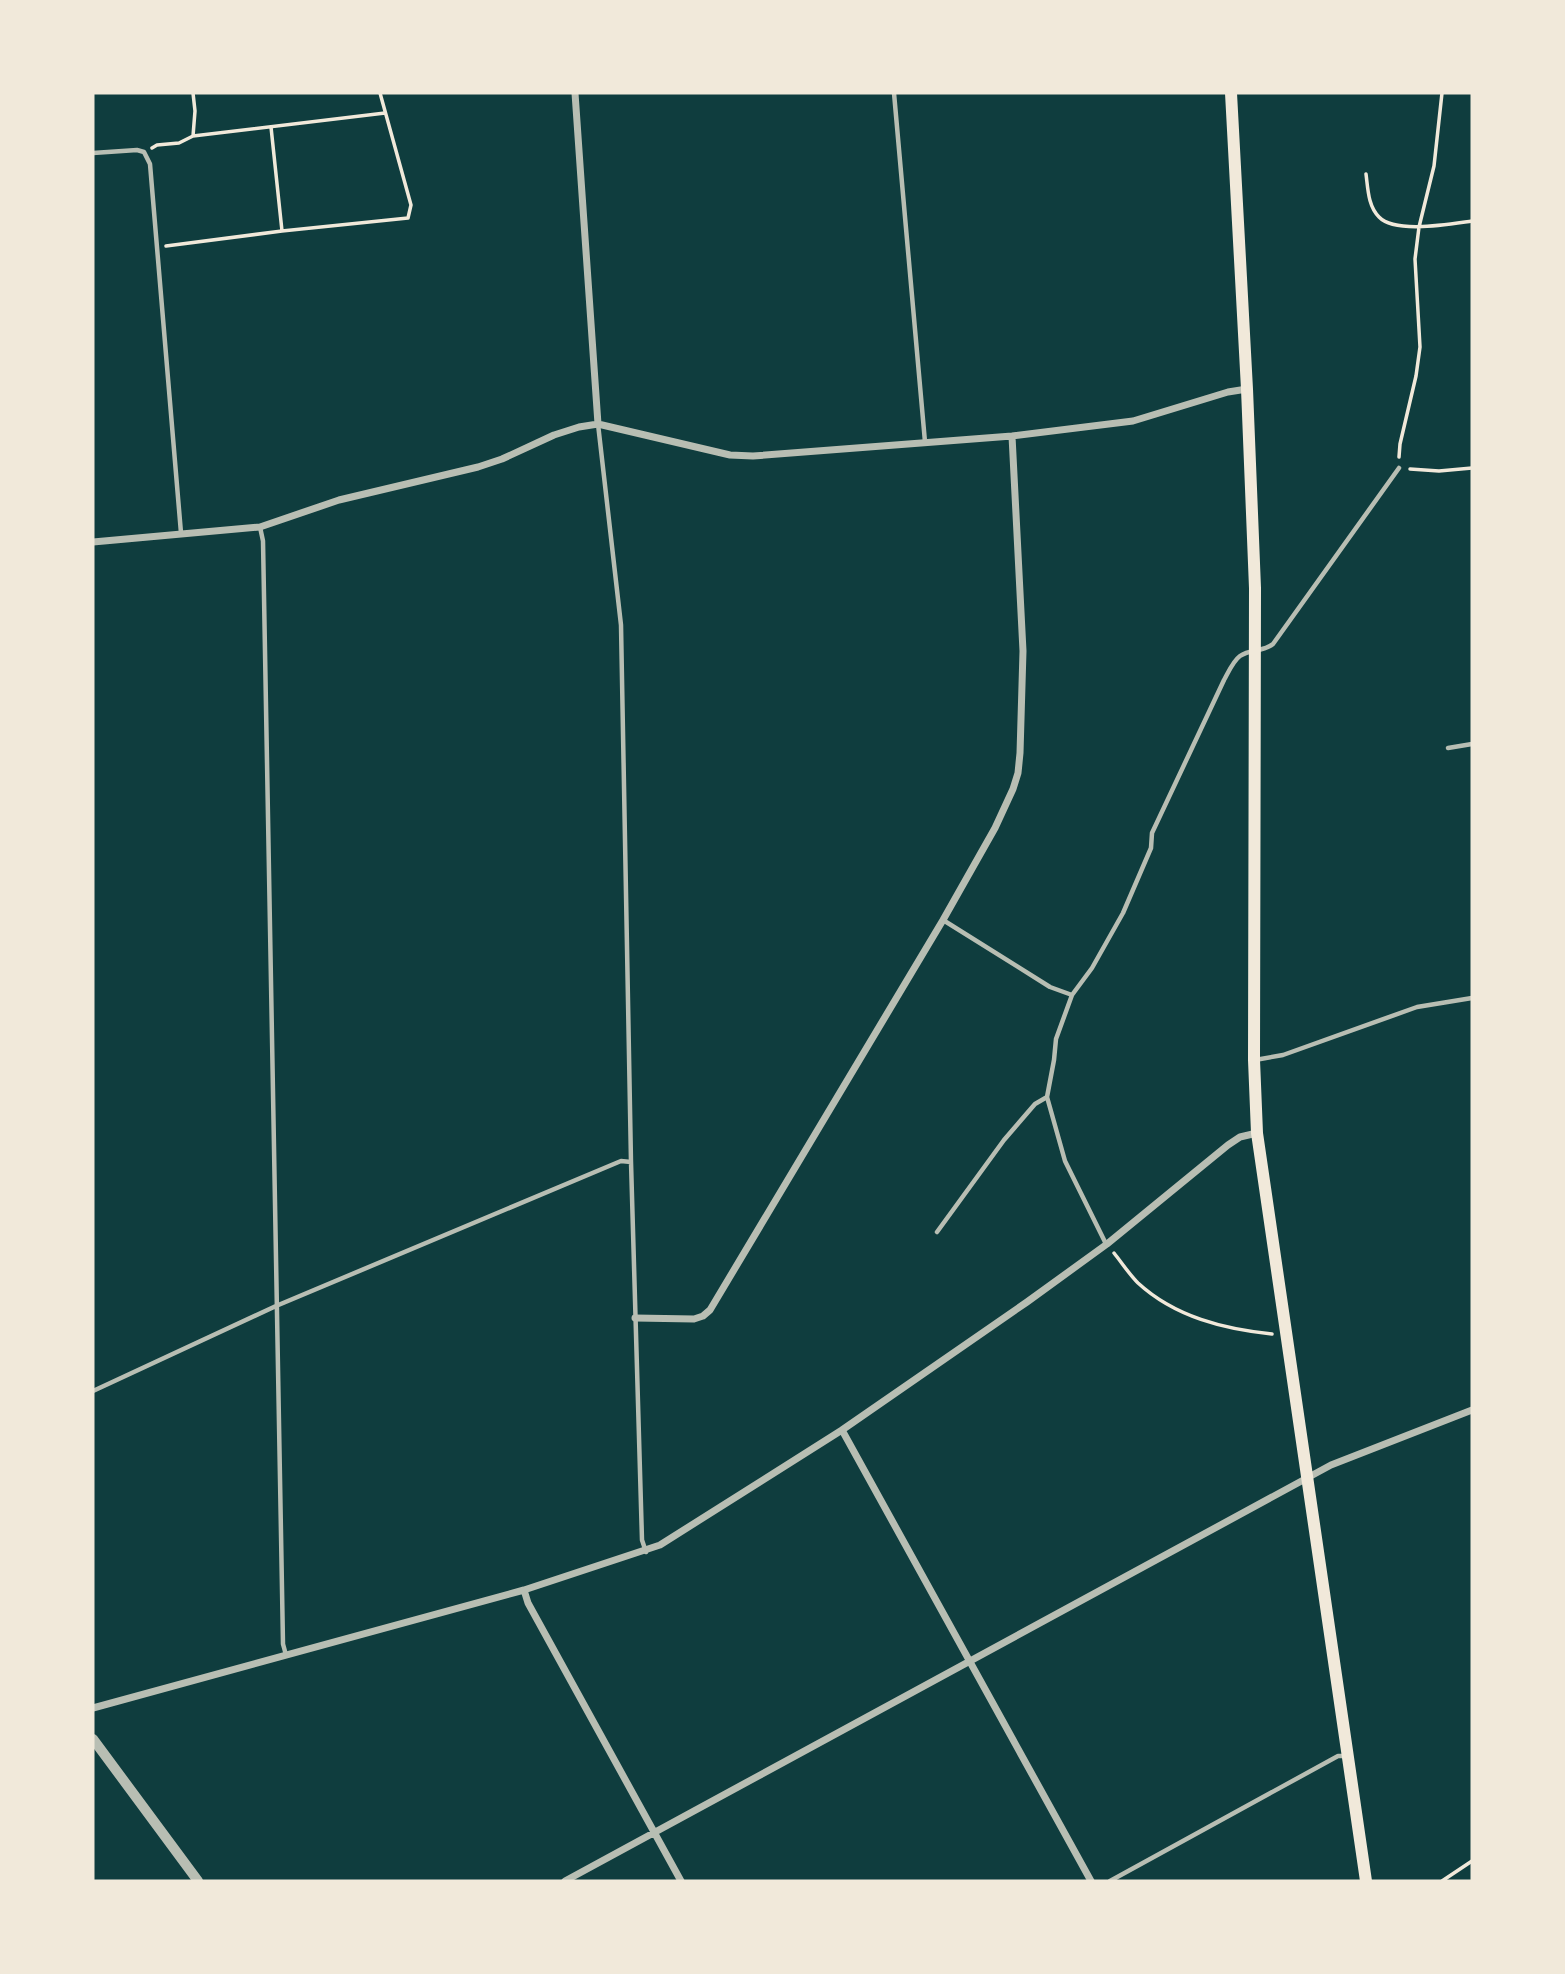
<svg xmlns="http://www.w3.org/2000/svg" width="1565" height="1974" font-family="'Source Sans 3',sans-serif">
<style>
.lines{fill:none;stroke-linecap:round;stroke-linejoin:round}
.path{stroke:#f1e9da;stroke-width:3.5}
.service{stroke:#b8beb3;stroke-width:4.5}
.minor{stroke:#b8beb3;stroke-width:7}
.tertiary{stroke:#b8beb3;stroke-width:10}
.secondary{stroke:#f1e9da;stroke-width:12}
</style>
<rect width="100%" height="100%" fill="#0f3d3e"/>
<g class="lines">
<!-- path -->
<path class="path" d="M193,93L195,111L193,136
M152,148L157,145L179,143L193,136L385,113
M1366,174C1368,189 1368,206 1379,217C1395,234 1450,224 1472,221
M282,231L408,218L411,205L380,93
M166,246L282,231L271,127
M1399,457L1400,444L1416,376L1420,347L1415,259L1419,227L1434,166L1442,93
M1410,469L1439,471L1472,468
M1114,1253C1122,1263 1129,1274 1138,1283C1175,1317 1224,1329 1272,1334
M1442,1881L1472,1861"/>
<!-- service -->
<path class="service" d="M894,93L925,442
M93,153L137,150L144,152L150,164L181,533
M598,424L621,625L631,1162L642,1540L646,1552
M260,527L263,541L283,1644L286,1655
M1448,748L1472,744
M943,920L1050,987L1072,995
M1255,1060L1283,1055L1417,1007L1472,998
M937,1232L1004,1140L1035,1104L1047,1097
M1106,1244L1065,1161L1047,1097L1054,1060L1056,1039L1072,995L1092,968L1123,913L1151,848L1152,833L1224,680C1228,673 1233,661 1240,656C1250,649 1263,652 1273,644L1399,468
M93,1391L276,1306L621,1161L631,1162
M1110,1881L1338,1756H1345"/>
<!-- minor -->
<path class="minor" d="M575,93L598,424
M93,542L260,527L339,500L478,467L502,459L554,435L579,427L598,424L730,455L753,456L1012,436L1133,421L1228,392L1247,389
M635,1318L694,1319L703,1316L710,1310L943,920L995,828L1013,789L1018,773L1020,753L1023,651L1012,436
M842,1430L1091,1881
M524,1590L528,1603L681,1881
M93,1708L524,1590L660,1545L842,1430L1027,1302L1107,1244L1228,1145L1240,1137L1257,1133
M565,1881L1331,1465L1472,1410"/>
<!-- tertiary -->
<path class="tertiary" d="M93,1739L198,1881"/>
<!-- secondary -->
<path class="secondary" d="M1231,93L1247,389L1255,588L1254,1060L1257,1133L1366,1881"/>
</g>
<!-- border -->
<rect width="1565" height="1974" fill="none" stroke="#f1e9da" stroke-width="189"/>
</svg>
